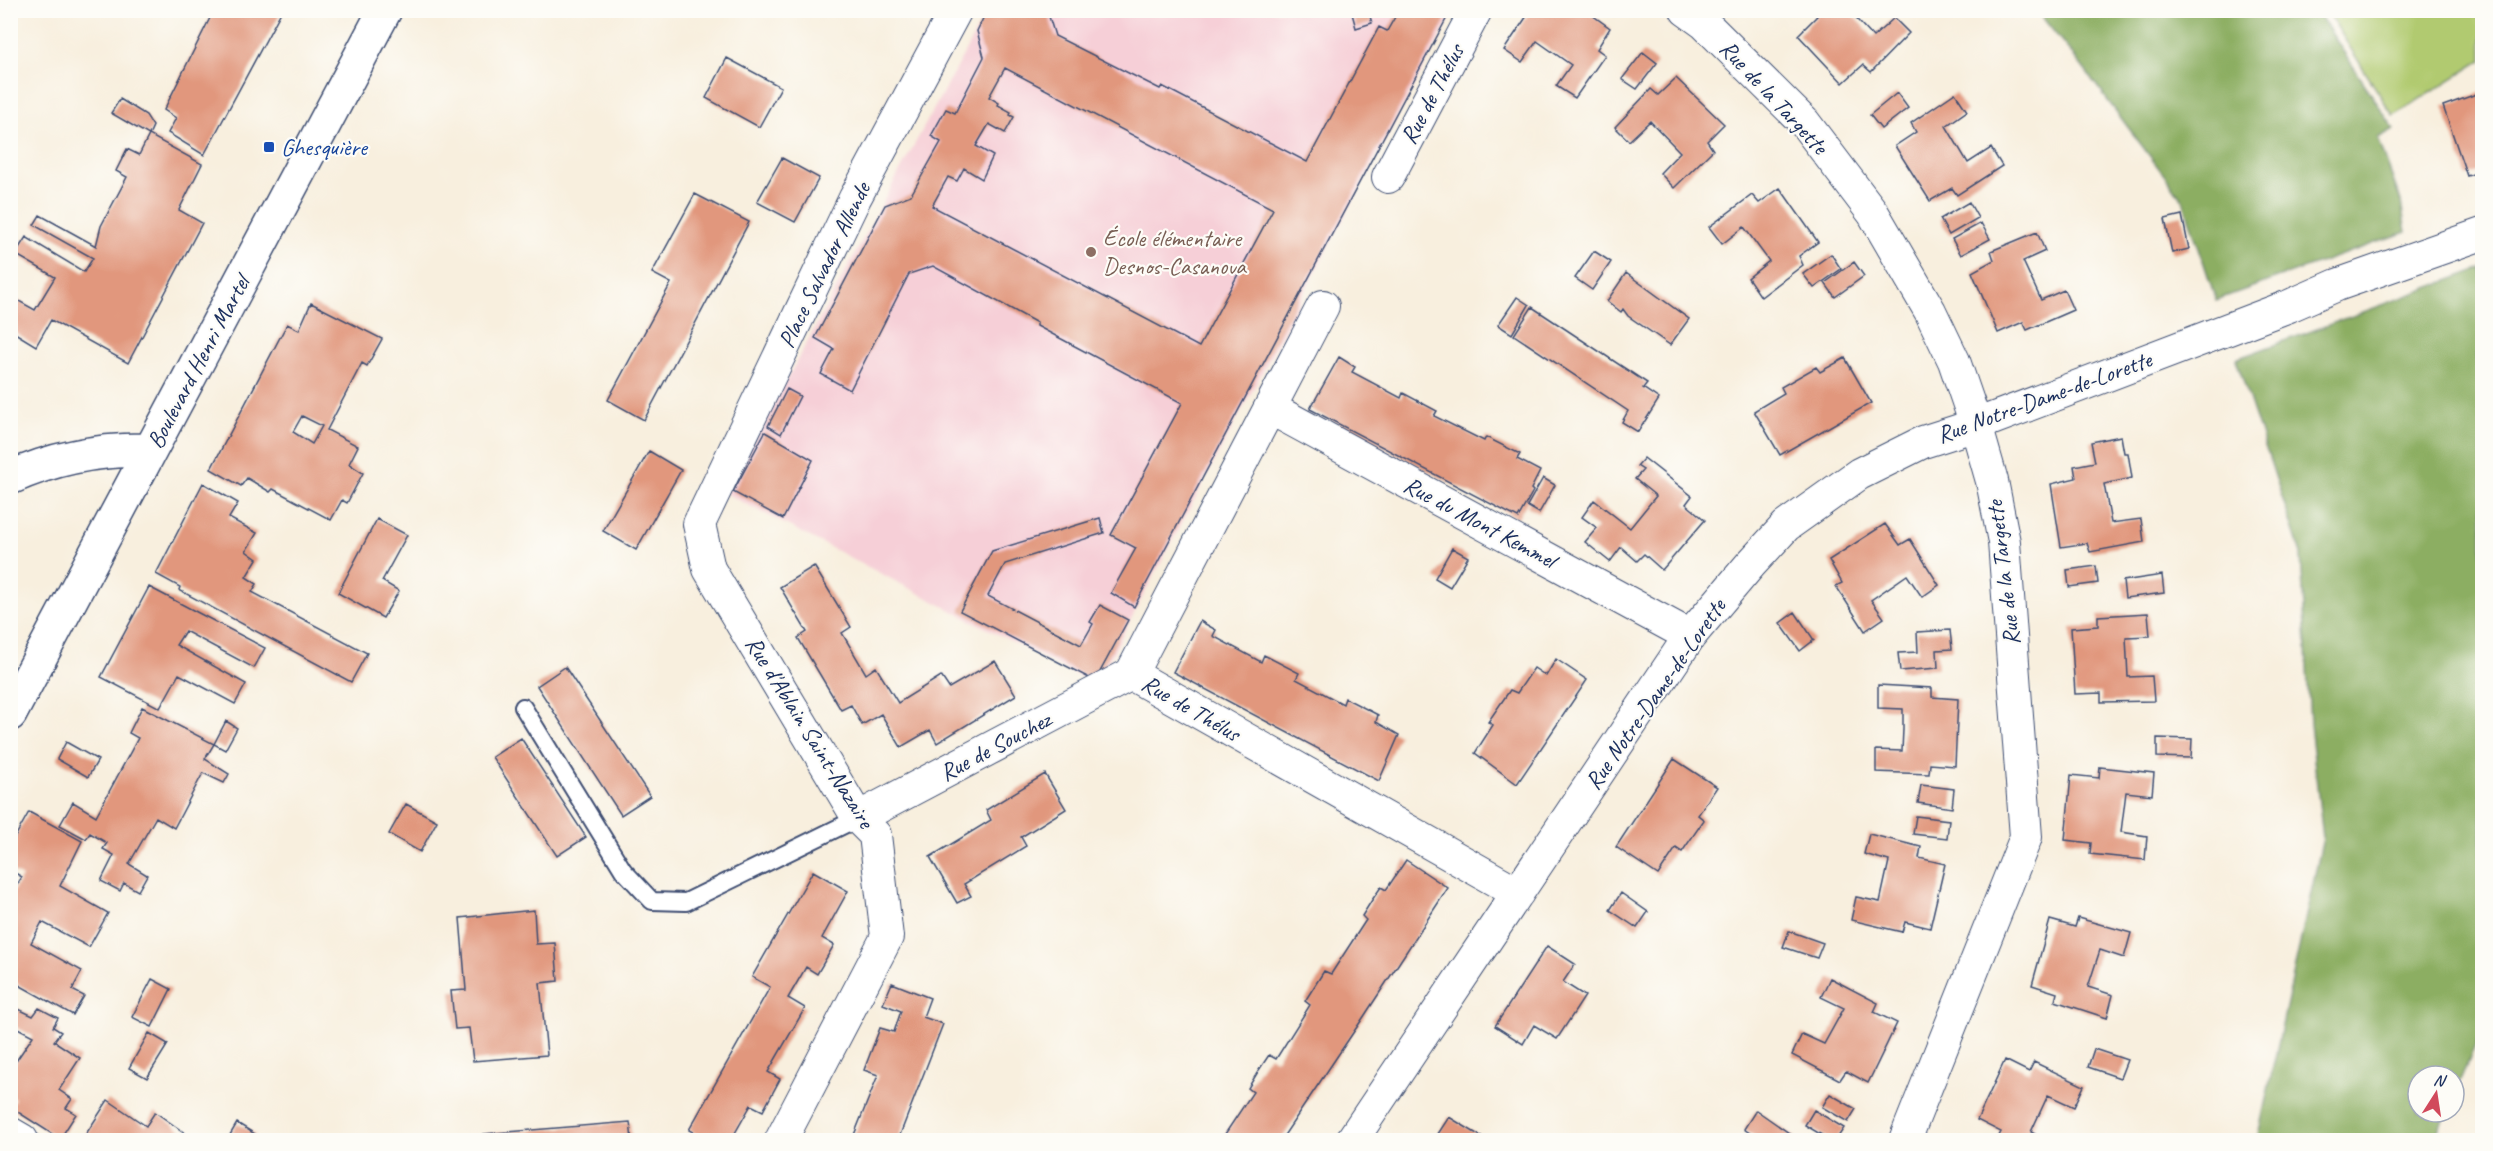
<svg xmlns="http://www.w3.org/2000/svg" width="2493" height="1151" font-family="Caveat,sans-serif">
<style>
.built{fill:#f6cfd7}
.green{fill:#b1ca6f;stroke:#667c66;stroke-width:1.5}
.forest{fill:#8cae62;stroke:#546e60;stroke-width:1.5}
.building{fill:#e1977d;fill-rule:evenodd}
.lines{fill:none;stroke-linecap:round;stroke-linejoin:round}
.lane-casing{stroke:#3c4c71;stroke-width:20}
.street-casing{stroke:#3c4c71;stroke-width:34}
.secondary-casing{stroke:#3c4c71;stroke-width:36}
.lane{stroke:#fff;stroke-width:16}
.street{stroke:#fff;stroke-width:32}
.secondary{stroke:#fff;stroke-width:33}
.transit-dot{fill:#1a4fb4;stroke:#fdfcf7;stroke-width:2}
.education-dot{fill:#8d6e63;stroke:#fdfcf7;stroke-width:2}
.labels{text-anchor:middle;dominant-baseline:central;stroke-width:4.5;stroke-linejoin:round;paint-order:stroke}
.street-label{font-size:24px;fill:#1b2f5e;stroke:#fdfcf7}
.transit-label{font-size:24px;fill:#164399;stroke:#fdfcf7;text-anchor:start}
.education-label{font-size:24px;fill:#785e54;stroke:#fdfcf7;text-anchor:start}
</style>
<rect width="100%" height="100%" fill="#fdfcf7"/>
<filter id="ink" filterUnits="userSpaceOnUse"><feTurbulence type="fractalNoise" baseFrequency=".0167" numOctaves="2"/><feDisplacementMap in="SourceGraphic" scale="12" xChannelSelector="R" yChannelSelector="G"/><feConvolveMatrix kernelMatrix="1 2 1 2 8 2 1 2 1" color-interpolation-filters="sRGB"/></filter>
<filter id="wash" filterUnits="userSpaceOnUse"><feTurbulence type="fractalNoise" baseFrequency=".008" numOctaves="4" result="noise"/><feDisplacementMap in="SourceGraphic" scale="24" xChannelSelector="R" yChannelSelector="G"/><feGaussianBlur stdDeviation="1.35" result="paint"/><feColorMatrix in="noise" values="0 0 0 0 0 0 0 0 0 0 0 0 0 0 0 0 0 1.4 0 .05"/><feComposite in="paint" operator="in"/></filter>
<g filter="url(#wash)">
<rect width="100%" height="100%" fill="#f8efde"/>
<!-- built -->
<path class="built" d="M987,11H1454L1096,685L725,493Z"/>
<!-- green -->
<path class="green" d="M2327,11H2474L2482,24V60L2393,116Z"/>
<!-- forest -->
<path class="forest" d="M2037,11H2317L2394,129L2378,138L2401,202L2406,232L2216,300L2183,200L2081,65Z
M2482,268V353L2476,355L2482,406V1030L2454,1094V1076H2418V1112H2446L2434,1140H2257L2323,838L2310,724L2301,554L2236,359Z"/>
<g id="blocks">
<!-- building -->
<path class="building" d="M214,10H282L204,155L168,133L176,118L164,110Z
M987,10H1047L1055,36L1160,89L1162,86L1307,162L1379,27L1387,31L1399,10H1451L1134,607L1111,593L1136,548L1111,535L1182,403L1037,326V323L933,266L909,274L850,390L821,374L834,349L815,338L885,205L911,195L941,142L931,136L946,109L955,113L984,57L977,31ZM1005,68L1273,209L1199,347L932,206L948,177L957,181L964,168L982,179L993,156L976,146L989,124L1005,133L1014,117L1010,115L1011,112L998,105L999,103L989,97Z
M1351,10H1368L1372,23L1356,28Z
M1531,10L1541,13L1543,10H1585L1610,28L1597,49L1605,55L1575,98L1556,86L1571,65L1537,41L1522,62L1504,50Z
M1812,10H1848L1873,37L1894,18L1909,33L1871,72L1863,65L1843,83L1798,35L1817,16Z
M1643,52L1657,63L1637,89L1622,79Z
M727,58L781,87L759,127L706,98Z
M1676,78L1724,124L1707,141L1713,150L1674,188L1660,173L1680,152L1650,121L1629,141L1615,127L1651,89L1658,95Z
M2482,92V171L2467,176L2443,106Z
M1897,93L1908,108L1881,129L1870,115Z
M1955,93L1967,111L1946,126L1968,163L1991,148L2002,166L1957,195L1952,188L1930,201L1895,146L1916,132L1911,123Z
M120,99L146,115L153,126L149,135L202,164L179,210L202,223L128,363L51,320L36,346L10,330V296L35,310L55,277L15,254L26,237L84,272L93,258L34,225L40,215L96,246L101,226L127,177L116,171L127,149L139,155L149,135L111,113Z
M782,158L819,178L795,222L757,202Z
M1780,188L1818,242L1799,256L1803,265L1761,297L1748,278L1769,261L1744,227L1722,244L1709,227L1752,195L1759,203Z
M695,194L749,222L644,420L608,400L671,283L652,273Z
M1969,202L1978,218L1949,235L1940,219Z
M2182,215L2189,249L2172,253L2165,219Z
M1981,223L1990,239L1961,255L1952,239Z
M2037,232L2045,251L2023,261L2041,300L2064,290L2073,310L2027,330L2023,322L1998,333L1972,272L1994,260L1991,251Z
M1594,251L1611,262L1592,290L1575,278Z
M1831,254L1841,269L1814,288L1803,274Z
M1854,262L1864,276L1835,297L1825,283Z
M1626,273L1689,319L1670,345L1628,316L1623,309L1621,312L1607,301Z
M1517,297L1529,305L1512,334L1498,325Z
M311,303L382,339L367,366L362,363L327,430L358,446L349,464L363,473L347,503L342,500L331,520L273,489L270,492L247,478L241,486L211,469L287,324L299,330ZM302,416L322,426L312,444L293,432Z
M1532,307L1647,383L1643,388L1659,399L1638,432L1622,422L1628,411L1514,335Z
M1339,357L1355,367L1352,372L1401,398L1403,393L1437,411L1434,416L1484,441L1486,437L1520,454L1517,459L1540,471L1531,489L1533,491L1518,518L1310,409Z
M1845,358L1871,403L1780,455L1754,411L1784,393L1781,387L1816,367L1820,372Z
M787,389L800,396L781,434L768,426Z
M765,432L813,460L783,519L733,492Z
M2121,436L2124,453H2128L2132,478L2104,484L2111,523L2141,519L2144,542L2090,552L2087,543L2061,547L2051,484L2076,478L2074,466L2095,462L2091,442Z
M649,451L681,470L636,550L603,531Z
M1644,458L1692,496L1686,504L1705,520L1662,570L1644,554L1637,561L1621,547L1610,562L1585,542L1597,528L1582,517L1594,500L1630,528L1656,496L1635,479L1643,470L1637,466Z
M1543,478L1555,485L1539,513L1527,506Z
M203,483L238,503L229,518L257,533L246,551L257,559L246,577L257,584L252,592L367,653L351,682L179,590L180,587L156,574Z
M1100,518L1104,533L1005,564L988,596L1081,645L1093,624L1090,622L1100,605L1128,620L1095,681L960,611L992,551Z
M377,519L407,535L382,581L399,591L383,618L338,593Z
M1885,524L1900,545L1910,539L1939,585L1922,597L1907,575L1871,600L1884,618L1865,631L1836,586L1842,583L1829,560Z
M1452,548L1468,557L1450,587L1435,578Z
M814,566L851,627L842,633L866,674L876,667L898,703L941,676L949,688L995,661L1016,695L937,743L930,730L901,747L881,714L862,725L851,705L841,710L798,638L807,632L780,587Z
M2096,566L2098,583L2069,587L2067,570Z
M2162,575L2164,593L2125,598L2123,581Z
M149,587L265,648L254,668L185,631L176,645L246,684L235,704L179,674L160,708L101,677Z
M1795,612L1814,640L1800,651L1780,623Z
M2148,613L2150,636L2126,637L2128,677L2152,676L2154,701L2101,702V693L2075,694L2071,628L2098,626V616Z
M1200,621L1216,630L1213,636L1261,662L1264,655L1299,673L1296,679L1343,704L1345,698L1378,715L1376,722L1399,735L1379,781L1173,672Z
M1950,630L1952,649L1937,650L1938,668L1900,671L1898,653L1918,652L1917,632Z
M1556,659L1587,680L1517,784L1475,753L1493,725L1488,722L1510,690L1517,693L1534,668L1546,676Z
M565,667L650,796L621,815L537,686Z
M1878,685L1932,688V697L1958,699L1955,766L1930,764L1929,774L1876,772V750L1902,751L1903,729V709L1878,708Z
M142,707L214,744L205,759L229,774L224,783L203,773L174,828L156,817L129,864L147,875L138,891L124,883L120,891L101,881L114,855L103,849L107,843L90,833L86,839L60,825L73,802L96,816L138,738L129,733Z
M226,721L237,728L225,750L214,744Z
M521,738L586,837L557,856L492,757Z
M2157,738L2192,739L2191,758L2157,757Z
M66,742L98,760L88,777L57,759Z
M1674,759L1717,787L1698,815L1704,820L1682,852L1676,848L1658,875L1616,847Z
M2100,767L2154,773L2152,795L2126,792L2121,832L2147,836L2145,860L2090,854L2091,843L2065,840L2071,775L2099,778Z
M1045,774L1066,809L1021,837L1026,846L964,884L971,896L957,903L930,857L991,820L986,810Z
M1921,785L1954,789L1952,808L1918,803Z
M406,804L437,821L420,852L389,834Z
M29,812L82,841L60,886L108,913L89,947L42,922L31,943L82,971L72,990L84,996L73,1015L10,980V896L22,877L10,870V846Z
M1916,816L1949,820L1947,838L1913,834Z
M1869,834L1921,847L1919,858L1945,864L1930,928L1905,922L1902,932L1851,920L1856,897L1880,902L1889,861L1864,854Z
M1406,860L1448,888L1363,1018L1281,1140H1221L1253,1092L1248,1088L1259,1070L1269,1055L1276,1059L1310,1005L1305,1001L1324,971L1331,974L1366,920L1362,916L1372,900L1381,887L1386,890Z
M813,871L848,891L822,938L834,945L817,974L806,967L788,998L805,1008L768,1072L780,1079L763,1111L751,1105L731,1140H707L689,1130L770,987L752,977Z
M1621,893L1648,912L1637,928L1610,910Z
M534,910L536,944L555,943L558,981L540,983L547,1055L473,1061L469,1028L455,1029L451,991L466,990L460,918Z
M2078,918L2131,933L2124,958L2100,950L2088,987L2113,995L2107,1018L2055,1001L2057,993L2032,985L2050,920L2075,927Z
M1789,931L1823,943L1817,958L1783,947Z
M1547,946L1575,964L1563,982L1585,996L1557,1039L1534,1025L1523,1044L1495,1026Z
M1830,978L1878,1003L1874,1012L1897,1023L1868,1083L1846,1071L1840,1080L1792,1055L1802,1034L1824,1044L1844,1008L1821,997Z
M152,979L171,989L152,1027L132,1017Z
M892,983L930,998L923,1017L943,1024L898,1140H852L878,1075L864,1070L880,1028L894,1032L901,1011L883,1004Z
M10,1005L33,1016L39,1008L58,1018L53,1027L61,1032L54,1041L80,1058L59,1090L72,1099L66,1108L76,1114L60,1139L10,1107L15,1099L10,1096V1070L33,1036L10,1024Z
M149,1033L168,1044L147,1078L129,1068Z
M2094,1049L2127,1060L2120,1078L2088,1067Z
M2005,1060L2029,1072L2034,1062L2084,1086L2074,1107L2048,1095L2031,1132L2046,1140H1997L2001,1132L1977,1120Z
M1830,1094L1856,1109L1848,1122L1822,1107Z
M108,1100L146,1126L155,1112L192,1138L190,1140H82Z
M1756,1110L1799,1140H1760L1744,1129Z
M1814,1110L1844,1128L1836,1140H1830L1805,1125Z
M1449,1117L1487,1140H1434Z
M630,1122L632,1140H485L484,1134Z
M237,1123L255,1134L251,1140H227Z"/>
</g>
</g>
<g filter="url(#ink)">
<use href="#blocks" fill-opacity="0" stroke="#3c4c71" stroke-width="1.5"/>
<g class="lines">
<!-- lane casing -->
<g class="lane-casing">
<path id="lane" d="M523,707L623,870L652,901L686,902L858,818"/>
</g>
<!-- street casing -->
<g class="street-casing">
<path id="street" d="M1686,10L1704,23L1804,122L1873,213L1930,311L1954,361L1976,425L1992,481L2004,542L2026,837L1905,1140
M1388,177L1476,10
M1323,306L1131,674L1518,893
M1270,408L1690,636
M858,818L1131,674
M10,1133L22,1140
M781,1140L887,937L875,835L858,818L709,569L699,524L855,198L956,10
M1352,1140L1690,636L1750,565L1786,526L1859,474L1923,442L1976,425L2289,306L2337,285L2482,234"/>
</g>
<!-- secondary casing -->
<g class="secondary-casing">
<path id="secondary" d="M10,478C55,457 101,449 150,450
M10,714L385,10"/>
</g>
<!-- lane -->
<use href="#lane" class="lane"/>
<!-- street -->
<use href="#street" class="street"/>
<!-- secondary -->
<use href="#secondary" class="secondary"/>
</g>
</g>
<!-- markers -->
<rect class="transit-dot" x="263" y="141" width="12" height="12" rx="3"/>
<circle class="education-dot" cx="1091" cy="252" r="6"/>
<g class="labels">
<!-- street labels -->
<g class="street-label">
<text transform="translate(1432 94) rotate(-62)">Rue de Thélus</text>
<text transform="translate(1774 97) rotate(47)">Rue de la Targette</text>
<text transform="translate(824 265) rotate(-64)">Place Salvador Allende</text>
<text transform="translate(198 362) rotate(-62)">Boulevard Henri Martel</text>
<text transform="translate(2044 397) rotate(-20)">Rue Notre-Dame-de-Lorette</text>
<text transform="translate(1480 522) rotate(28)">Rue du Mont Kemmel</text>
<text transform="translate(2003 573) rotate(-97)">Rue de la Targette</text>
<text transform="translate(1655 694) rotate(-55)">Rue Notre-Dame-de-Lorette</text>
<text transform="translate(1191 708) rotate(30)">Rue de Thélus</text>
<text transform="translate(810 732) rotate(58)">Rue d'Ablain Saint-Nazaire</text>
<text transform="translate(995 746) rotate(-28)">Rue de Souchez</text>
</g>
<!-- transit labels -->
<g class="transit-label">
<text x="281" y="147">Ghesquière</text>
</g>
<!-- education labels -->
<g class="education-label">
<text x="1103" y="238">École élémentaire<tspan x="1103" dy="28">Desnos-Casanova</tspan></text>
</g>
</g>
<!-- margin -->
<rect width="2493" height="1151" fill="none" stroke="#fdfcf7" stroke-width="36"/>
<!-- north arrow -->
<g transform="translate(2436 1094) rotate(12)"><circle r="28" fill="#fdfcf7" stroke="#a3aaba" stroke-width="1.5"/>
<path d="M0-4.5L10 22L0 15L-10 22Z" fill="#d1495b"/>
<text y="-9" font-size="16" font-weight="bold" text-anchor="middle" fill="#1b2f5e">N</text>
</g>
</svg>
